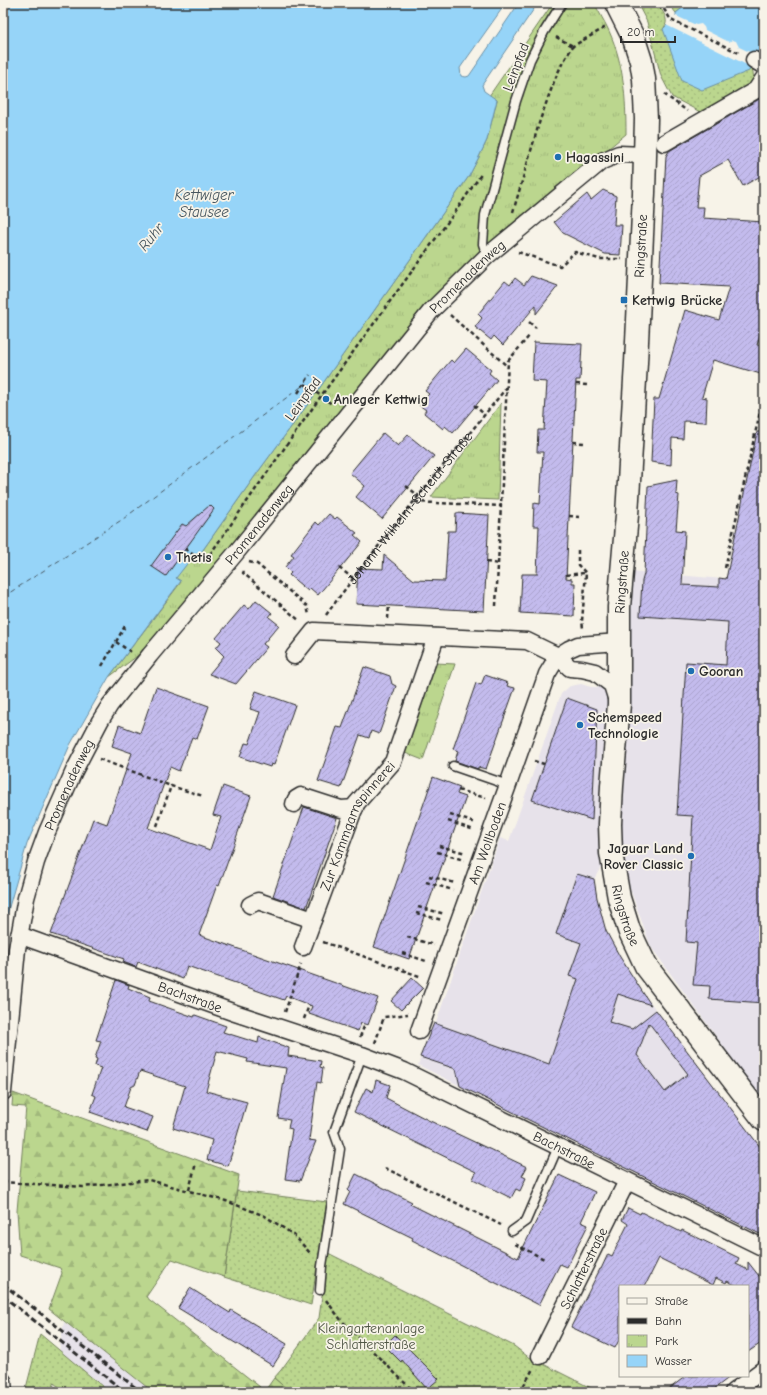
<svg xmlns="http://www.w3.org/2000/svg" width="767" height="1395" font-family="'Comic Neue',sans-serif">
<style>
.built{fill:#e7e2ea}
.grass{fill:url(#grass-dots);stroke:#73805c}
.forest{fill:url(#forest-firs);stroke:#73805c}
.park{fill:url(#park-tufts);stroke:#73805c}
.water{fill:#96d4f8;stroke:#6b90a6}
.pier{fill:#f7f3e8}
.lines{fill:none;stroke-linecap:round;stroke-linejoin:round}
.ferry{stroke:#46555e;stroke-width:1;stroke-dasharray:5 4;stroke-linecap:butt}
.building{fill:url(#building-hatch);stroke:#2b2b2b;fill-rule:evenodd}
.lane-casing{stroke:#2b2b2b;stroke-width:11}
.street-casing{stroke:#2b2b2b;stroke-width:19}
.secondary-casing{stroke:#2b2b2b;stroke-width:25}
.path{stroke:#2b2b2b;stroke-width:2.5;stroke-dasharray:4 3;stroke-linecap:butt}
.lane{stroke:#f7f3e8;stroke-width:8}
.street{stroke:#f7f3e8;stroke-width:16}
.secondary{stroke:#f7f3e8;stroke-width:22}
.rail{stroke:#2b2b2b;stroke-width:3;stroke-dasharray:6 3;stroke-linecap:butt}
.poi-dot{fill:#1f6fb2;stroke:#f7f3e8;stroke-width:1.5}
.labels{text-anchor:middle;dominant-baseline:central;stroke-width:3.5;stroke-linejoin:round;paint-order:stroke}
.street-label{font-size:14px;fill:#2b2b2b;stroke:#f7f3e8}
.poi-label{font-size:14px;font-weight:bold;fill:#2b2b2b;stroke:#f7f3e8;text-anchor:start}
.park-label{font-size:14px;fill:#4f5644;stroke:#f7f3e8}
.water-label{font-size:15px;font-style:italic;fill:#46555e;stroke:#f7f3e8}
</style>
<defs>
<pattern id="grass-dots" width="8" height="8" patternUnits="userSpaceOnUse"><rect width="8" height="8" fill="#bbd68e"/><path d="M2 2h.1M6 6h.1" fill="none" stroke="#a1b87b" stroke-width="1.8" stroke-linecap="round"/></pattern>
<pattern id="forest-firs" width="22" height="20" patternUnits="userSpaceOnUse"><rect width="22" height="20" fill="#bbd68e"/><path d="M5 1l3.5 6h-7zM16 11l3.5 6h-7z" fill="#a1b87b"/></pattern>
<pattern id="park-tufts" width="24" height="20" patternUnits="userSpaceOnUse"><rect width="24" height="20" fill="#bbd68e"/><path d="M3 7l-1-3M5 7V3M7 7l1-3M15 17l-1-3M17 17v-4M19 17l1-3" fill="none" stroke="#a1b87b"/></pattern>
<pattern id="building-hatch" width="6" height="6" patternUnits="userSpaceOnUse"><rect width="6" height="6" fill="#c3bbed"/><path d="M-1 1l2-2M0 6l6-6M5 7l2-2" fill="none" stroke="#a8a1cb"/></pattern>
</defs>
<rect width="100%" height="100%" fill="#f7f3e8"/>
<filter id="ink" filterUnits="userSpaceOnUse"><feTurbulence type="fractalNoise" baseFrequency=".025" numOctaves="2"/><feDisplacementMap in="SourceGraphic" scale="8" xChannelSelector="R" yChannelSelector="G"/><feConvolveMatrix kernelMatrix="1 2 1 2 8 2 1 2 1" color-interpolation-filters="sRGB"/></filter>
<g filter="url(#ink)">
<!-- built -->
<path class="built" d="M630,571L735,580L764,585V1102L651,947L624,872L621,804L629,728Z
M581,684L591,687H610L609,854L594,879L597,898L606,931L620,957L640,989L764,1152V1236L418,1065L434,1023H436L500,838L509,841L561,694L570,686Z
M64,1322L153,1392H65L54,1382Z"/>
<!-- grass -->
<path class="grass" d="M637,3H657C662,11 671,20 663,29L751,67L753,72L754,84L704,114L672,97L661,76L647,22Z
M237,1191L327,1202L311,1305L224,1277Z
M328,1253L514,1346L527,1356L595,1390L593,1392H290L274,1378L281,1370L319,1318Z
M40,1334L109,1392H65L54,1383L53,1392H25Z"/>
<!-- forest -->
<path class="forest" d="M13,1093L239,1175L224,1277L172,1259L146,1297L260,1387L261,1392H153L49,1309L62,1273L60,1268L20,1255L17,1211L26,1107L12,1106Z
M274,1378L290,1392H264Z"/>
<!-- park -->
<path class="park" d="M553,3H594L595,4C599,13 605,22 609,31C624,64 626,99 626,134L460,271L425,311L152,645L109,677L181,582L175,578L194,555L196,552L200,554L255,476L316,393L469,176L479,157L487,140L497,100L489,96Z
M668,3H689L676,13Z
M501,403L498,500L431,497Z
M436,663L455,664L423,760L405,753Z"/>
<!-- water -->
<path class="water" d="M3,3H506L460,68L461,76L466,77L469,76L519,3H538L482,85L484,91L497,100L487,140L479,157L469,176L316,393L255,476L200,554L196,553L194,555L176,578L181,581L109,677L70,745L27,844L5,921L3,944Z
M689,3H764V40L749,71L702,90L682,81L663,29L676,16V13Z"/>
<!-- pier -->
<path class="pier" d="M676,16L696,25L701,24L704,27L705,30L729,42L732,40L736,41L739,47L756,55L751,67L666,25Z"/>
<g class="lines">
<!-- ferry -->
<path class="ferry" d="M3,597L123,519L305,384"/>
</g>
<!-- building -->
<path class="building" d="M764,95V174L743,186L728,160L699,176L696,207H704L703,218L764,222V321L757,345L764,346V375L713,360L702,397L707,398L706,422L684,421L683,439L672,438L671,465L651,462L654,399H659L685,310L719,320L729,287L659,283L666,156L669,151L761,98Z
M603,190L616,196L614,225H622L620,255L605,254L563,233L554,222L587,194L591,200Z
M531,276L558,286L536,314V305L503,345L494,336L491,340L475,327L482,318L478,314L505,281L510,285L515,278L524,285Z
M534,342L582,344L580,380H576L566,578L572,579V583H575L574,616L520,613L522,574H537L539,526H533L534,503L540,504L543,452H537L538,430H544L547,382L532,381Z
M466,349L491,370L489,373L497,380L453,433L445,426L443,429L424,413L426,410L419,405L429,394L425,391L445,367L451,360L454,363Z
M757,432H764V1003L709,999L710,986L693,985L697,943L686,942L693,816L677,815L686,662L726,665L728,622L640,616L642,581L644,574L648,486L677,480L676,494L679,495L676,530L685,531L682,585L719,587V578L726,579Z
M383,433L398,446L408,435L434,456L382,519L356,497L365,486L350,473Z
M210,505L214,509L166,576L151,566L182,524L186,526Z
M456,513L489,515L484,611L356,604L358,568L383,569L384,555L414,580L445,581L448,531H455Z
M329,514L335,519L337,517L357,533L354,535L362,542L318,595L310,588L308,591L289,575L291,573L285,567L294,556L291,554L316,522L319,525Z
M256,600L272,613L269,617L279,625L263,644L267,647L236,684L209,674L224,656L216,648L221,642L216,638L244,605L249,609Z
M364,667L390,676L392,684L396,686L379,734L371,731L369,738L360,735L341,788L318,781L337,727L342,728Z
M485,675L508,683L507,686L515,688L486,769L478,767V769L455,761L458,751L453,749L476,683L481,685Z
M156,687L209,706L197,739L192,737L179,771L170,767L148,828L210,850L221,817L213,815L223,786L251,796L219,886L217,885L199,935L378,998L368,1025L361,1023L358,1031L309,1014L312,1006L286,996L284,1000L187,966L183,979L138,962L136,967L123,962L124,959L51,934L93,819L107,824L132,753L112,746L119,725L140,733Z
M256,691L295,705L274,765L271,764L270,767L240,757L245,743L249,744L260,712L250,709Z
M567,698L597,709L592,820L532,800Z
M433,777L460,787L457,794L466,797L409,959L374,947Z
M304,807L337,818L306,908L273,896Z
M577,874L594,879L597,898L606,931L620,957L651,1005L618,994L609,1022L632,1029L656,1010L764,1152V1236L460,1086L456,1069L420,1057L434,1023L549,1064L578,979L569,976L581,943L556,934ZM649,1023L688,1074L665,1092L637,1055Z
M412,978L423,988L401,1010L391,1001Z
M116,980L129,985L128,988L150,997L149,1001L194,1017L195,1015L226,1026L223,1032L258,1043L259,1037L289,1048L288,1056L321,1061L320,1067L323,1068L321,1083L317,1082L309,1140L316,1141L300,1181L285,1179L292,1129L288,1128L290,1120L278,1118L286,1068L247,1062L248,1059L217,1051L206,1091L247,1102L228,1166L207,1160L212,1140L173,1128L185,1086L140,1071L135,1085L131,1087L124,1107L153,1117L147,1132L90,1112L96,1096L92,1094L101,1068L95,1066L97,1059L95,1058L101,1041L96,1040Z
M376,1080L390,1085L386,1098L428,1120L527,1167L522,1176L526,1178L520,1191L516,1189L511,1198L473,1179L476,1172L354,1112L366,1088L373,1092Z
M356,1174L412,1202L410,1204L518,1258L559,1175L595,1192L581,1222L588,1225L567,1267L560,1264L539,1305L412,1240L413,1238L344,1204L350,1192L348,1190Z
M628,1208L640,1214L641,1212L681,1232L682,1230L739,1258L736,1264L748,1270V1262L759,1276L764,1279V1341L748,1352V1286H737L727,1281L726,1283L716,1278L713,1285L659,1258L645,1286H620V1338L615,1348L571,1327L600,1269H601L608,1254L612,1256L628,1224L622,1220Z
M190,1288L230,1313L231,1310L287,1344L273,1366L178,1308Z
M395,1335L439,1379L427,1389L402,1360L401,1362L389,1350L391,1348L387,1343Z
M686,1376H731L710,1392H665Z"/>
<g class="lines">
<!-- lane casing -->
<g class="lane-casing">
<path id="lane" d="M487,256L483,244L485,215L516,101L530,60L544,32L562,3
M453,766L508,785
M512,1231L526,1221L558,1147
M320,1290L322,1266L340,1149L334,1132L362,1055"/>
</g>
<!-- street casing -->
<g class="street-casing">
<g id="street">
<path d="M754,60L764,66"/>
<path d="M664,143L756,90L764,78"/>
<path d="M294,656L314,631L527,641L558,656L570,668L582,669L595,672L612,685L617,701"/>
<path d="M294,804L296,799L301,796L341,809L355,808"/>
<path d="M250,905L258,901L313,920"/>
<path id="s2" d="M19,935L235,1013L362,1055L404,1071L764,1248"/>
<path id="s3" d="M303,947L356,804L393,762L436,637"/>
<path id="s4" d="M419,1031L508,785L547,674L558,656L569,649L578,645L619,642"/>
<path id="s5" d="M3,1092L17,949L26,898L36,862L47,832L74,771L100,721L110,705L150,655L235,554L431,311L487,256L602,161L619,154L644,155"/>
<path id="s6" d="M540,1356L627,1181"/>
<path d="M3,1381L4,1392"/>
<path d="M733,1392L764,1369"/>
</g>
</g>
<!-- secondary casing -->
<g class="secondary-casing">
<g id="secondary">
<path id="s7" d="M616,3L634,39L641,61L644,79L646,119L644,193L636,363L627,515L619,607V704L612,786L610,824L611,853L619,898L629,930L646,966L764,1120"/>
</g>
</g>
<!-- path -->
<g class="path">
<path d="M660,3L671,20L739,53"/>
<path d="M556,37L573,46"/>
<path d="M664,94L687,111"/>
<path d="M513,212L540,120L555,79L562,64L573,46L606,27"/>
<path d="M518,252L560,266L575,252L599,259H622"/>
<path d="M450,315L508,367"/>
<path d="M529,322L536,328"/>
<path d="M305,384L333,405"/>
<path d="M576,384L587,385"/>
<path d="M298,393L310,375"/>
<path d="M474,405L485,415"/>
<path d="M573,442L584,443"/>
<path d="M406,486L419,496"/>
<path d="M415,502L502,506"/>
<path d="M569,516L580,517"/>
<path d="M185,549L204,562"/>
<path d="M578,550V565L586,573L582,621L583,628"/>
<path d="M206,560L321,396L458,208L482,173"/>
<path d="M249,562L257,564L307,606L309,615"/>
<path d="M486,562L499,564"/>
<path d="M339,568L353,578"/>
<path d="M725,568L764,394"/>
<path d="M244,571L243,573L300,621"/>
<path d="M566,575L585,573"/>
<path d="M496,606L508,361L530,335"/>
<path id="s1" d="M326,615C383,537 446,463 507,387"/>
<path d="M388,619L389,605"/>
<path d="M116,642L131,652"/>
<path d="M102,666L125,626"/>
<path d="M99,759L171,786"/>
<path d="M534,761L544,764"/>
<path d="M458,790L486,798"/>
<path d="M450,815L476,823"/>
<path d="M448,821L474,830"/>
<path d="M157,826L171,786L203,796"/>
<path d="M439,846L466,853"/>
<path d="M437,852L464,860"/>
<path d="M429,876L455,883"/>
<path d="M426,882L453,890"/>
<path d="M418,907L445,914"/>
<path d="M416,913L442,920"/>
<path d="M407,937L434,945"/>
<path d="M323,942L422,977"/>
<path d="M402,953L426,961"/>
<path d="M285,1012L301,964"/>
<path d="M304,1019L309,1005"/>
<path d="M360,1037L365,1024"/>
<path d="M375,1043L384,1017L408,1014"/>
<path d="M385,1168L501,1225"/>
<path d="M3,1182L83,1187L149,1180L226,1201L265,1216L294,1235L311,1254"/>
<path d="M189,1190L196,1163"/>
<path d="M515,1244L546,1260"/>
<path d="M326,1300L341,1320L414,1392"/>
<path d="M520,1392L533,1369"/>
</g>
<!-- lane -->
<use href="#lane" class="lane"/>
<!-- street -->
<use href="#street" class="street"/>
<!-- secondary -->
<use href="#secondary" class="secondary"/>
<!-- rail -->
<path class="rail" d="M3,1284L141,1392
M3,1296L125,1392"/>
</g>
</g>
<!-- markers -->
<g class="poi-dot">
<circle cx="558" cy="157" r="4"/>
<rect x="620" y="296" width="8" height="8" rx="2"/>
<circle cx="326" cy="399" r="4"/>
<circle cx="168" cy="557" r="4"/>
<circle cx="691" cy="671" r="4"/>
<circle cx="580" cy="725" r="4"/>
<circle cx="691" cy="856" r="4"/>
</g>
<g class="labels">
<!-- street labels -->
<g class="street-label">
<text transform="translate(516 67) rotate(-69)">Leinpfad</text>
<text transform="translate(641 246) rotate(-87)">Ringstraße</text>
<text stroke="none"><textPath href="#s5" startOffset="965">Promenadenweg</textPath></text>
<text transform="translate(303 399) rotate(-54)">Leinpfad</text>
<text stroke="none"><textPath href="#s1" startOffset="136">Johann-Wilhelm-Scheidt-Straße</textPath></text>
<text stroke="none"><textPath href="#s5" startOffset="641">Promenadenweg</textPath></text>
<text transform="translate(622 582) rotate(-86)">Ringstraße</text>
<text stroke="none"><textPath href="#s5" startOffset="317">Promenadenweg</textPath></text>
<text stroke="none"><textPath href="#s3" startOffset="134">Zur Kammgarnspinnerei</textPath></text>
<text stroke="none"><textPath href="#s4" startOffset="200">Am Wollboden</textPath></text>
<text stroke="none"><textPath href="#s7" startOffset="921">Ringstraße</textPath></text>
<text stroke="none"><textPath href="#s2" startOffset="182">Bachstraße</textPath></text>
<text stroke="none"><textPath href="#s2" startOffset="587">Bachstraße</textPath></text>
<text stroke="none"><textPath href="#s6" startOffset="98">Schlatterstraße</textPath></text>
</g>
<!-- poi labels -->
<g class="poi-label">
<text x="566" y="157">Hagassini</text>
<text x="632" y="300">Kettwig Brücke</text>
<text x="334" y="399">Anleger Kettwig</text>
<text x="176" y="557">Thetis</text>
<text x="699" y="671">Gooran</text>
<text x="588" y="717">Schemspeed<tspan x="588" dy="16">Technologie</tspan></text>
<text x="683" y="848" text-anchor="end">Jaguar Land<tspan x="683" dy="16">Rover Classic</tspan></text>
</g>
<!-- park labels -->
<g class="park-label">
<text x="371" y="1328">Kleingartenanlage<tspan x="371" dy="16">Schlatterstraße</tspan></text>
</g>
<!-- water labels -->
<g class="water-label">
<text x="204" y="195">Kettwiger<tspan x="204" dy="17">Stausee</tspan></text>
<text transform="translate(151 237) rotate(-51)">Ruhr</text>
</g>
</g>
<!-- margin -->
<rect width="767" height="1395" fill="none" stroke="#f7f3e8" stroke-width="16"/>
<rect x="8" y="8" width="751" height="1379" fill="none" stroke="#2b2b2b" stroke-width="1.5" filter="url(#ink)"/>
<!-- legend -->
<rect x="619" y="1285" width="130" height="92" fill="#f7f3e8" stroke="#a5a39c"/>
<rect x="627" y="1298" width="20" height="6" fill="#f7f3e8" stroke="#a5a39c"/>
<text x="655" y="1305" font-size="12" fill="#2b2b2b">Straße</text>
<rect x="627" y="1318" width="20" height="6" fill="#2b2b2b" stroke="#a5a39c"/>
<text x="655" y="1325" font-size="12" fill="#2b2b2b">Bahn</text>
<rect x="627" y="1335" width="20" height="12" fill="url(#park-tufts)" stroke="#a5a39c"/>
<text x="655" y="1345" font-size="12" fill="#2b2b2b">Park</text>
<rect x="627" y="1355" width="20" height="12" fill="#96d4f8" stroke="#a5a39c"/>
<text x="655" y="1365" font-size="12" fill="#2b2b2b">Wasser</text>
<!-- scale -->
<path d="M621 36v6h54v-6" fill="none" stroke="#2b2b2b" stroke-width="2"/>
<text x="627" y="36" font-size="12" fill="#2b2b2b" stroke="#f7f3e8" stroke-width="3" paint-order="stroke">20 m</text>
</svg>
